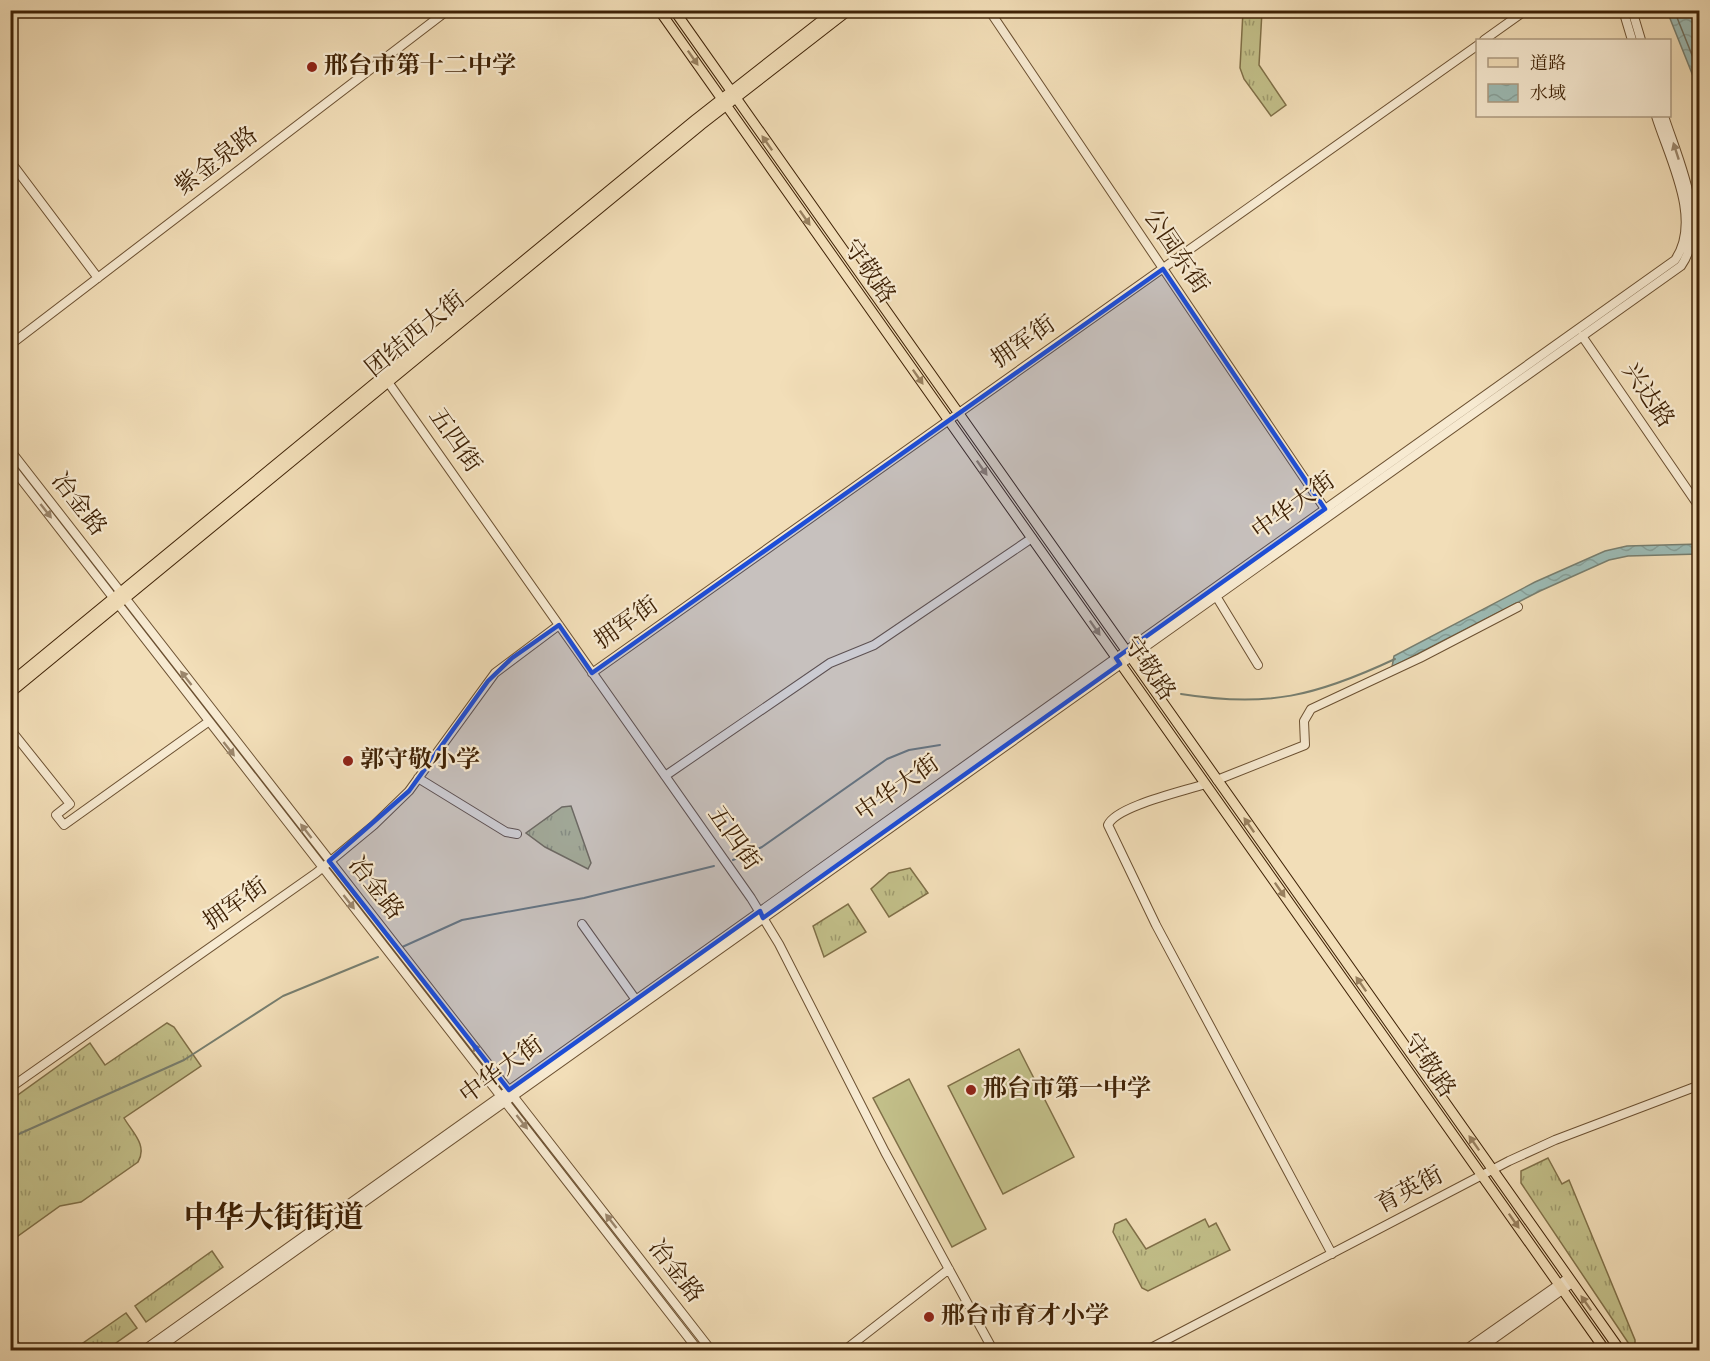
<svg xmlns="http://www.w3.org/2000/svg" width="1710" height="1361" font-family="Vollkorn,'Noto Serif SC',serif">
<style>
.grass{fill:url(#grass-tufts);stroke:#807048;stroke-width:1.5}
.pitch{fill:#c2bf89;stroke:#807048;stroke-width:1.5}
.water{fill:url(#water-waves);stroke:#777e6f;stroke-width:1.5}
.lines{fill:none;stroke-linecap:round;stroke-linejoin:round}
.shore{stroke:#6e6e5e;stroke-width:1.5}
.stream{stroke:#777e6f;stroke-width:2}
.minor-casing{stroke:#6c5132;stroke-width:10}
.major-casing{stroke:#3f2206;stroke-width:11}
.minor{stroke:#f7ead1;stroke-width:8}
.major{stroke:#f2deb8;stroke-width:9}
.oneway{fill:#98805f}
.oneway2{fill:#9b866c}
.marked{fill:#1d4ed8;fill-opacity:0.2;stroke:#1d4ed8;stroke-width:4.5;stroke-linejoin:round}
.poi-dot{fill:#8f2418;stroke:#f7ead1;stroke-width:2}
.labels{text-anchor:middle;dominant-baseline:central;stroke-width:4.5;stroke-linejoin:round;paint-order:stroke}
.poi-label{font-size:24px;font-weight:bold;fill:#3f2206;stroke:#f7ead1;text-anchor:start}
.street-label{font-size:24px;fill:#3f2206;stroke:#f7ead1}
.district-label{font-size:30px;font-weight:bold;fill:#3f2206;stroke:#f7ead1}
</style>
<defs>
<pattern id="grass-tufts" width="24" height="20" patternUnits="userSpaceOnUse" patternTransform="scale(1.5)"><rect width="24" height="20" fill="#c2bf89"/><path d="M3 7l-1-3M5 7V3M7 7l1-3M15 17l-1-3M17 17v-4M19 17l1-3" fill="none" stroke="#9f9b6e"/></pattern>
<pattern id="water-waves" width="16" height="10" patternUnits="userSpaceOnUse" patternTransform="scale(1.5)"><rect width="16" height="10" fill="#9cbbb5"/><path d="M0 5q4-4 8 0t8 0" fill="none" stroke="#87a09a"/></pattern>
</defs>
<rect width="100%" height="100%" fill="#f2deb8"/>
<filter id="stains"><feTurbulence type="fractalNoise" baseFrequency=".00333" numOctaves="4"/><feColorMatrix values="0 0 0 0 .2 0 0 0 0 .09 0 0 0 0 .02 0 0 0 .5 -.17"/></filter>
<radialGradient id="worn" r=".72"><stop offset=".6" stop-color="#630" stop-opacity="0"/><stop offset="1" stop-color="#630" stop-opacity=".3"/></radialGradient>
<!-- grass -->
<path class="grass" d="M1243,11H1262L1259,65L1286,105L1271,116L1244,79L1240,68Z
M571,806L591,863L588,869L545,847L526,833L562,807Z
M910,868L928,893L889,917L871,889L889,873Z
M848,904L866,932L824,957L813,926Z
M167,1023L174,1027L201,1066L124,1118C132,1132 148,1145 138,1162L81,1202L60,1206L11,1241V1100L90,1043L105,1065Z
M1548,1158L1562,1184L1569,1180L1635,1340V1344H1629L1521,1183V1171Z
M1126,1219L1146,1249L1205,1219L1209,1227L1216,1223L1230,1250L1148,1291L1142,1288L1113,1232L1115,1224Z
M212,1251L223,1267L146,1322L135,1306Z
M126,1313L137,1328L106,1350H73Z"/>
<!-- pitch -->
<path class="pitch" d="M1019,1049L1074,1157L1003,1194L948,1086Z
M909,1079L986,1229L952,1247L873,1098Z"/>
<!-- water -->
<path class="water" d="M1667,11H1699V91Z
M1699,544V554L1628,556L1609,560L1540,591L1392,667L1394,656L1535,582L1605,551L1627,546Z"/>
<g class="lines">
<!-- shore -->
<path class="shore" d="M1674,10L1700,75"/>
<!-- stream -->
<path class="stream" d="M1181,694C1268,708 1316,696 1395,659
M733,860L762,847L887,759L909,750L940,745
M400,948L462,920L584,898L714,866
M10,1138L184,1060L283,996L378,957"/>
<!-- minor casing -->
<g class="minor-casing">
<path id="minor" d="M989,10L1327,512
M1623,10L1632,40
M1632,10L1641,40
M1484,40L1526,10
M10,161L98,278
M1582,336L1700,508
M10,345L448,10
M388,382L751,898L779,944L885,1152L993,1350
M10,450L711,1350
M10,465L698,1350
M1216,596L1258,665
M592,673L1478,45
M10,729L70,804L56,815L64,825L208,722
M665,776L830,663L874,645L1032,538
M418,778L506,832L517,834
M1217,780L1305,745L1304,721L1311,709L1420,658L1518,607
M1205,784C1185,791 1116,806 1108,825L1156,925L1332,1254
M582,924L636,1000
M10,1088L316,873L374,825L409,791L495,673L559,625
M10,1338L19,1350
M144,1350L1675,260C1703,220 1669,158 1656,116
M156,1350L1681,266C1710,225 1678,160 1664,116
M845,1350L949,1269
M1147,1350L1509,1161L1555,1140L1700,1085
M1465,1350L1568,1278
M1478,1350L1572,1283"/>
</g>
<!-- major casing -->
<g class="major-casing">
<path id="major" d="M659,10L1605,1350
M674,10L1620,1350
M10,683L696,119L835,10
M10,693L701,125L849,10"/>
</g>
<!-- minor -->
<use href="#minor" class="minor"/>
<!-- major -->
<use href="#major" class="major"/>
</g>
<!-- one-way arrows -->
<defs><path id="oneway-solid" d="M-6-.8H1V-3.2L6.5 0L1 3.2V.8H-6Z" transform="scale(1.5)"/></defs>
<g class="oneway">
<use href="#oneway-solid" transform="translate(693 58) rotate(55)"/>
<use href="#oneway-solid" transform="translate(767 143) rotate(-125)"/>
<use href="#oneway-solid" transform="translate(805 218) rotate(55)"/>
<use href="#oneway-solid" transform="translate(918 377) rotate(55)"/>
<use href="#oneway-solid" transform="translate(982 468) rotate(55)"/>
<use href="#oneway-solid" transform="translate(1095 628) rotate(55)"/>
<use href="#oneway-solid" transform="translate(1249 825) rotate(-125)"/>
<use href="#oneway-solid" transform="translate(1280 890) rotate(55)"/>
<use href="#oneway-solid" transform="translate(1361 984) rotate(-125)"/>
<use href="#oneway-solid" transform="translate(1474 1143) rotate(-125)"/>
<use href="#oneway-solid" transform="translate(1514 1221) rotate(55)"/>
<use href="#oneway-solid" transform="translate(1586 1303) rotate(-125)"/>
</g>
<g class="oneway2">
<use href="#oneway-solid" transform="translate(1676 151) rotate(-108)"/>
<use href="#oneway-solid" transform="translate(46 511) rotate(52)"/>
<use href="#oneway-solid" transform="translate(186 678) rotate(-128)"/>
<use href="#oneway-solid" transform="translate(229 749) rotate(52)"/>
<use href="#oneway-solid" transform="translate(306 831) rotate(-128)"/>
<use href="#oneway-solid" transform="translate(349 902) rotate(52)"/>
<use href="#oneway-solid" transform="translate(478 1051) rotate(-128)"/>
<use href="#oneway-solid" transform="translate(522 1122) rotate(52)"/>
<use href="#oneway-solid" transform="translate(611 1221) rotate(-128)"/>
</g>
<!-- marked area -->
<path class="marked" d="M1163,269L1325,509L1116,658L1120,664L763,918L760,911L509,1090L329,861L409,791L488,681L512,658L559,625L592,673Z"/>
<!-- markers -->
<g class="poi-dot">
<circle cx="312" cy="67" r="6"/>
<circle cx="348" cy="761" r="6"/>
<circle cx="971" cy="1090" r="6"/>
<circle cx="929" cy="1317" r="6"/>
</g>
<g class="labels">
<!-- poi labels -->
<g class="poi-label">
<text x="324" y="67">邢台市第十二中学</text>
<text x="360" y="761">郭守敬小学</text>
<text x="983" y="1090">邢台市第一中学</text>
<text x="941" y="1317">邢台市育才小学</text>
</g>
<!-- street labels -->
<g class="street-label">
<text transform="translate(217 162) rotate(-37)">紫金泉路</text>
<text transform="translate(1175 252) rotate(56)">公园东街</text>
<text transform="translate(868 272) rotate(55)">守敬路</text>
<text transform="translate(416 335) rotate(-39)">团结西大街</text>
<text transform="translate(1024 343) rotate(-35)">拥军街</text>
<text transform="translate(1647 396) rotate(56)">兴达路</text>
<text transform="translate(454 441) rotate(55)">五四街</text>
<text transform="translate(78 505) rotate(52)">冶金路</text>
<text transform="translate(1294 507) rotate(-36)">中华大街</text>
<text transform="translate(627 624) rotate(-35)">拥军街</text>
<text transform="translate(1148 669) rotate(55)">守敬路</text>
<text transform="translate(898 789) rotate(-35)">中华大街</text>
<text transform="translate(733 839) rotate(55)">五四街</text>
<text transform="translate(375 889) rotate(52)">冶金路</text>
<text transform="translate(236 905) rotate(-35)">拥军街</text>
<text transform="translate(1428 1066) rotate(55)">守敬路</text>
<text transform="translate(502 1071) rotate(-36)">中华大街</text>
<text transform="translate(1410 1191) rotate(-28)">育英街</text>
<text transform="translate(675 1272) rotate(52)">冶金路</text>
</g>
<!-- district labels -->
<g class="district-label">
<text x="274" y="1219">中华大街街道</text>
</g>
</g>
<!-- margin -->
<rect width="1710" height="1361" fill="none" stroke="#f2deb8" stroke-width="36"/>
<rect x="12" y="12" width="1686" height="1337" fill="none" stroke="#3f2206" stroke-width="3"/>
<rect x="18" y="18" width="1674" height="1325" fill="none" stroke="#3f2206" stroke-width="1.5"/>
<!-- legend -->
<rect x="1476" y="39" width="195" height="78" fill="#f7ead1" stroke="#ad9a80" stroke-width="1.5"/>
<rect x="1488" y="58" width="30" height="9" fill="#f2deb8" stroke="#ad9a80" stroke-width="1.5"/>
<text x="1530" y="69" font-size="18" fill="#3f2206">道路</text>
<rect x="1488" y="84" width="30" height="18" fill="url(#water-waves)" stroke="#ad9a80" stroke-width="1.5"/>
<text x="1530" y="99" font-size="18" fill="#3f2206">水域</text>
<rect width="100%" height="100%" filter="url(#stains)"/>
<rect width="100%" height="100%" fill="url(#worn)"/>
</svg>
